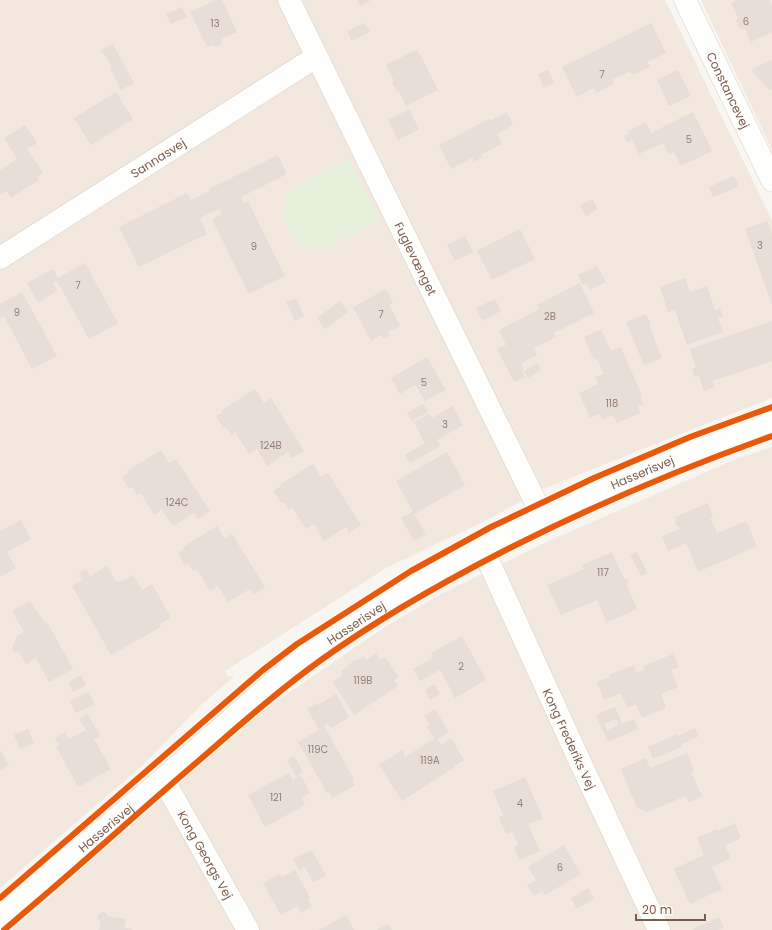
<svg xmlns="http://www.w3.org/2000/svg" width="772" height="930" font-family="Poppins,sans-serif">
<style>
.residential{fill:#f2e8de}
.green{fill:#e7f0db}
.building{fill:#e6ded7;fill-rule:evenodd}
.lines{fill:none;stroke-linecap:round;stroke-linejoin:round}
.minor-casing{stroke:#d7d1cb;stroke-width:23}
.tertiary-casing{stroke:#d7d1cb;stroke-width:23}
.minor{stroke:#fefefd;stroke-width:22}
.tertiary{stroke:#fefefd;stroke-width:22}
.cycleway-casing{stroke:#fffaf3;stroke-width:8}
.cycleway{stroke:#e8590c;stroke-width:6}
.labels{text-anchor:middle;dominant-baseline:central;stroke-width:4;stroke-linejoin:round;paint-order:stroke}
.number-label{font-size:10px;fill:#977e72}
.street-label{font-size:12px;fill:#7a5c4d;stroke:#fffaf3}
</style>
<rect width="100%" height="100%" fill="#f9f5f0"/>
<!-- residential -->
<path class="residential" d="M0,0H665L772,220V398L675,436L541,490L491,518L386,568L299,624L225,671L228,676L234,677L202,704L143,765L0,888Z
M701,0H772V150Z
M772,447V930H12L261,712L388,625L443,593L549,541L736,459Z"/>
<!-- green -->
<path class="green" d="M349,159L381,220L327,248H311L298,242L288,231L283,215L284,198L294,186Z"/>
<!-- building -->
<path class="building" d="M216,0H222L237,32L222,39L221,45L216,47L212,45L207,47L190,12Z
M357,0H371L360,6Z
M737,0H769L772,7V32L751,42L745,29L740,28L736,21L738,17L731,3Z
M182,7L187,17L171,24L166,14Z
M365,23L370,32L352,41L347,31Z
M651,23L666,53L647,62L650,67L633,75L630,71L612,80L614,84L596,93L594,88L577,97L562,67Z
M113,44L134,83L121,90L110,68L112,67L101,50Z
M417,49L438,90L406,106L399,91L397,92L392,82L394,81L386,65Z
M770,60L772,61V89L770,91L751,70Z
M548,70L554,83L544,88L538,74Z
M678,70L691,96L669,106L657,80Z
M116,92L133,119L91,145L74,118Z
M409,109L419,129L398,140L388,120Z
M507,112L513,125L497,134L502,144L481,154L482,157L474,162L472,158L451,169L439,145L489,119L490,121Z
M693,112L712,151L681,166L674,152L669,155L663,143L639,154L632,140L627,142L624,137L629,134L628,131L646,122L651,133Z
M25,125L37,143L27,149L43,173L37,177L39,180L11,198L7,191L0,195V170L17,159L4,138Z
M278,155L287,174L241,197L244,204L248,201L285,276L249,294L212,219L222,214L219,209L200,218L207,234L139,267L119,227L187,193L191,200L210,191L209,189Z
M734,176L739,186L713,197L709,187Z
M592,199L598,209L586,216L580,206Z
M767,221L772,234V305L745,229Z
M520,229L535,259L492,280L477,251Z
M465,236L473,252L455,261L447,245Z
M85,263L118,323L89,339L57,281L53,283L57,291L38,303L27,283L53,269L58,278Z
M597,266L606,282L590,290L586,283L583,285L578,275Z
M685,278L690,292L707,286L715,310L720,308L723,317L718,318L723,332L687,345L675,310L668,312L660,287Z
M580,283L594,313L554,333L556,337L534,348L537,355L521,363L524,369L522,370L525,377L514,382L497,349L506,345L499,330L539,309L537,305Z
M386,289L393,303L389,305L400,326L388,332L390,335L383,339L381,335L371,341L353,307Z
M22,292L57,356L32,369L4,316L0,318V304Z
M296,298L304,316L295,321L286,302Z
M495,299L501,311L482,321L476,308Z
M340,301L348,312L325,329L317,318Z
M646,314L651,324L649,325L662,358L644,365L626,322Z
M772,321V361L712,381L715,387L704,391L699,376L695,377L692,369L696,368L690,349Z
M601,329L611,351L621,347L642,396H640L643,404L638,406L640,413L617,423L613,415L602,420L600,414L590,418L579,393L598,384L595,377L604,374L597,359L594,360L584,337Z
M427,357L446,390L425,401L415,385L400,394L391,378Z
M538,363L541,370L528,378L524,371Z
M255,389L264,403L271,398L304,451L292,458L288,452L267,466L257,449L249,454L235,432L232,435L226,427L223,428L216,416L223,412L222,410Z
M423,404L428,412L412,421L407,413Z
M453,406L463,425L437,440L440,446L410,463L405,455L425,443L414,422L429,414L432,418Z
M161,450L169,463L176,459L210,511L198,519L194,513L173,526L162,510L154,515L141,493L137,495L132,487L129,489L122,477L128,473L127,471Z
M447,452L465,485L414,514L426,534L414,541L401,518L413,512L396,481Z
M313,464L321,477L328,473L361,525L349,533L346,527L324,541L314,524L306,529L292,507L289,510L284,502L281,503L273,491L280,487L279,485Z
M708,503L713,517L710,518L717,533L746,521L757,546L698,572L686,543L668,551L662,536L680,529L679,526H677L675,521L677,520L675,517Z
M21,520L31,539L7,552L16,568L0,577V531Z
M217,526L225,539L232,534L265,587L254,595L250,589L228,602L218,586L210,591L197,569L193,571L188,563L185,565L178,553L184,549L183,547Z
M612,552L624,579H627L629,583L626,584L637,609L607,622L597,600L561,615L547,585L584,569L582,565Z
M637,552L647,573L641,576L630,554Z
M107,566L116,582L118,581L119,582L133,575L142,590L152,584L171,618L160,624L161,627L111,655L72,586L82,580L79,573L86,569L90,576Z
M30,601L45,623L47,622L73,669L49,682L36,658L26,664L18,651L15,653L12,648L17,636L24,632L12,611Z
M462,636L486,680L455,698L440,670L420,681L413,669L433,658L431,653Z
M376,653L380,660L385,657L399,677L394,680L398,686L354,715L333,682L343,674L341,671L348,667L347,666L356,659L357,661L364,656L366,660Z
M673,654L679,667L671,670L678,687L661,694L666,708L642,718L636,704L627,708L621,693L604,700L597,682L610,677L609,675L634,665L637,673L645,669L643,666Z
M81,675L86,685L73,692L68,682Z
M434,684L440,694L430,700L425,690Z
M88,692L95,704L76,713L70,701Z
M336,694L349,717L331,728L328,724L324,726L354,779L352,780L355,785L332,798L329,792L327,793L298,742L319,730L307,709L317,703L318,705Z
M615,707L622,724L634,719L638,729L608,742L596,715ZM616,719L619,725L607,730L604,724Z
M435,709L449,732L438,739L441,745L451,738L464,760L455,766V767L402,801L379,765L402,750L405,757L434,739L427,727L430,725L424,716Z
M88,714L100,736L94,739L111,769L78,787L56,746L59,745L55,738L65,732L69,739L86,730L79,719Z
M695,728L699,736L682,744L683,746L653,759L648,747L677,734L678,736Z
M28,729L34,743L20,749L14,735Z
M0,750L9,765L0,770Z
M687,753L694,771L691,772L702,796L689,803L686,796L647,812L637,808L621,769L646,758L650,768Z
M294,756L303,772L296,777L287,760Z
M289,773L293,780L301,775L310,793L302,797L305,805L265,827L248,795Z
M525,777L543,818L528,824L540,851L519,860L514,847L518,845L512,831L506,834L499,818L503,815L493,791Z
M735,823L741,838L725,846L731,858L712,867L722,889L690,904L674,869L704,855L697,838L717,829L718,831Z
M564,845L581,874L545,895L542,891L534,896L527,885L536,880L528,867Z
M312,850L326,876L313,882L305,867L299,870L293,859Z
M295,870L310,898L308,900L312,906L301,913L297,906L281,915L263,883L280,874L282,877Z
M588,888L594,899L577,909L571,898Z
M102,912L107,913V916L126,919L124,928L132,929V930H99L101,921L97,920L98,915Z
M346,915L354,930H319Z
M719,917L724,928L718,930H694L693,929Z
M388,924L392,930H377Z"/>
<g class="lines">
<!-- minor casing -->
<g class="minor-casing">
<g id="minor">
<path id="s1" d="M289,0L543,517"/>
<path id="s2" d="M685,0L772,180"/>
<path id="s3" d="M0,258L316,57"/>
<path id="s4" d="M482,547L581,764L659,930"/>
<path id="s5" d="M163,779L248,930"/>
</g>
</g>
<!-- tertiary casing -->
<g class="tertiary-casing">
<g id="tertiary">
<path id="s6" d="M0,918L37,885L163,779L298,661L379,607L482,547L543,517L601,489L696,449L772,421"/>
</g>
</g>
<!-- minor -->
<use href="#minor" class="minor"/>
<!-- tertiary -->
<use href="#tertiary" class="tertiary"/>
<!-- cycleway casing -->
<g class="cycleway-casing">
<path id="cycleway" d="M0,898L263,670L297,644L411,571L491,527L594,478L690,437L772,407
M4,930C18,918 32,906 46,894C94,853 141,810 189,769C232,732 275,693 321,660C378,619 438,585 500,553C588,508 679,469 772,436"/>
</g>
<!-- cycleway -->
<use href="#cycleway" class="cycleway"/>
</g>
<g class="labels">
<!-- number labels -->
<g class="number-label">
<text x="746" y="21">6</text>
<text x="215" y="23">13</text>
<text x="602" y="74">7</text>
<text x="689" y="139">5</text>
<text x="760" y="245">3</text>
<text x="254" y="246">9</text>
<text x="78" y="285">7</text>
<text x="17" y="312">9</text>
<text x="381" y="314">7</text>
<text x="550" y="316">2B</text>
<text x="424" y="382">5</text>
<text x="612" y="403">118</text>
<text x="445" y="424">3</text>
<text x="271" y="445">124B</text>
<text x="177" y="502">124C</text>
<text x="603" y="572">117</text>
<text x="461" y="666">2</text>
<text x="363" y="680">119B</text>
<text x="318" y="749">119C</text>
<text x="430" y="760">119A</text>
<text x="276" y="797">121</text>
<text x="520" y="803">4</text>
<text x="560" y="867">6</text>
</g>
<!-- street labels -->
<g class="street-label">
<text stroke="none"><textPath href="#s2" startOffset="100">Constancevej</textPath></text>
<text stroke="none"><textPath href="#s3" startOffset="187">Sannasvej</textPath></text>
<text stroke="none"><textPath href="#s1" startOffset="288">Fuglevænget</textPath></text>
<text stroke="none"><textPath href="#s6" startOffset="787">Hasserisvej</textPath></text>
<text stroke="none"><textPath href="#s6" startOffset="463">Hasserisvej</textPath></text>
<text stroke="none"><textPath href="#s4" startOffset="211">Kong Frederiks Vej</textPath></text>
<text stroke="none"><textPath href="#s6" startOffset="139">Hasserisvej</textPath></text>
<text stroke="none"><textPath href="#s5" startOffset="87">Kong Georgs Vej</textPath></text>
</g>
</g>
<!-- scale -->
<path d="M636 914v6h69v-6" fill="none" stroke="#7a5c4d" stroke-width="2"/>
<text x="642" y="914" font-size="12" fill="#7a5c4d" stroke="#fffaf3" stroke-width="3" paint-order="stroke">20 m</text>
</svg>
